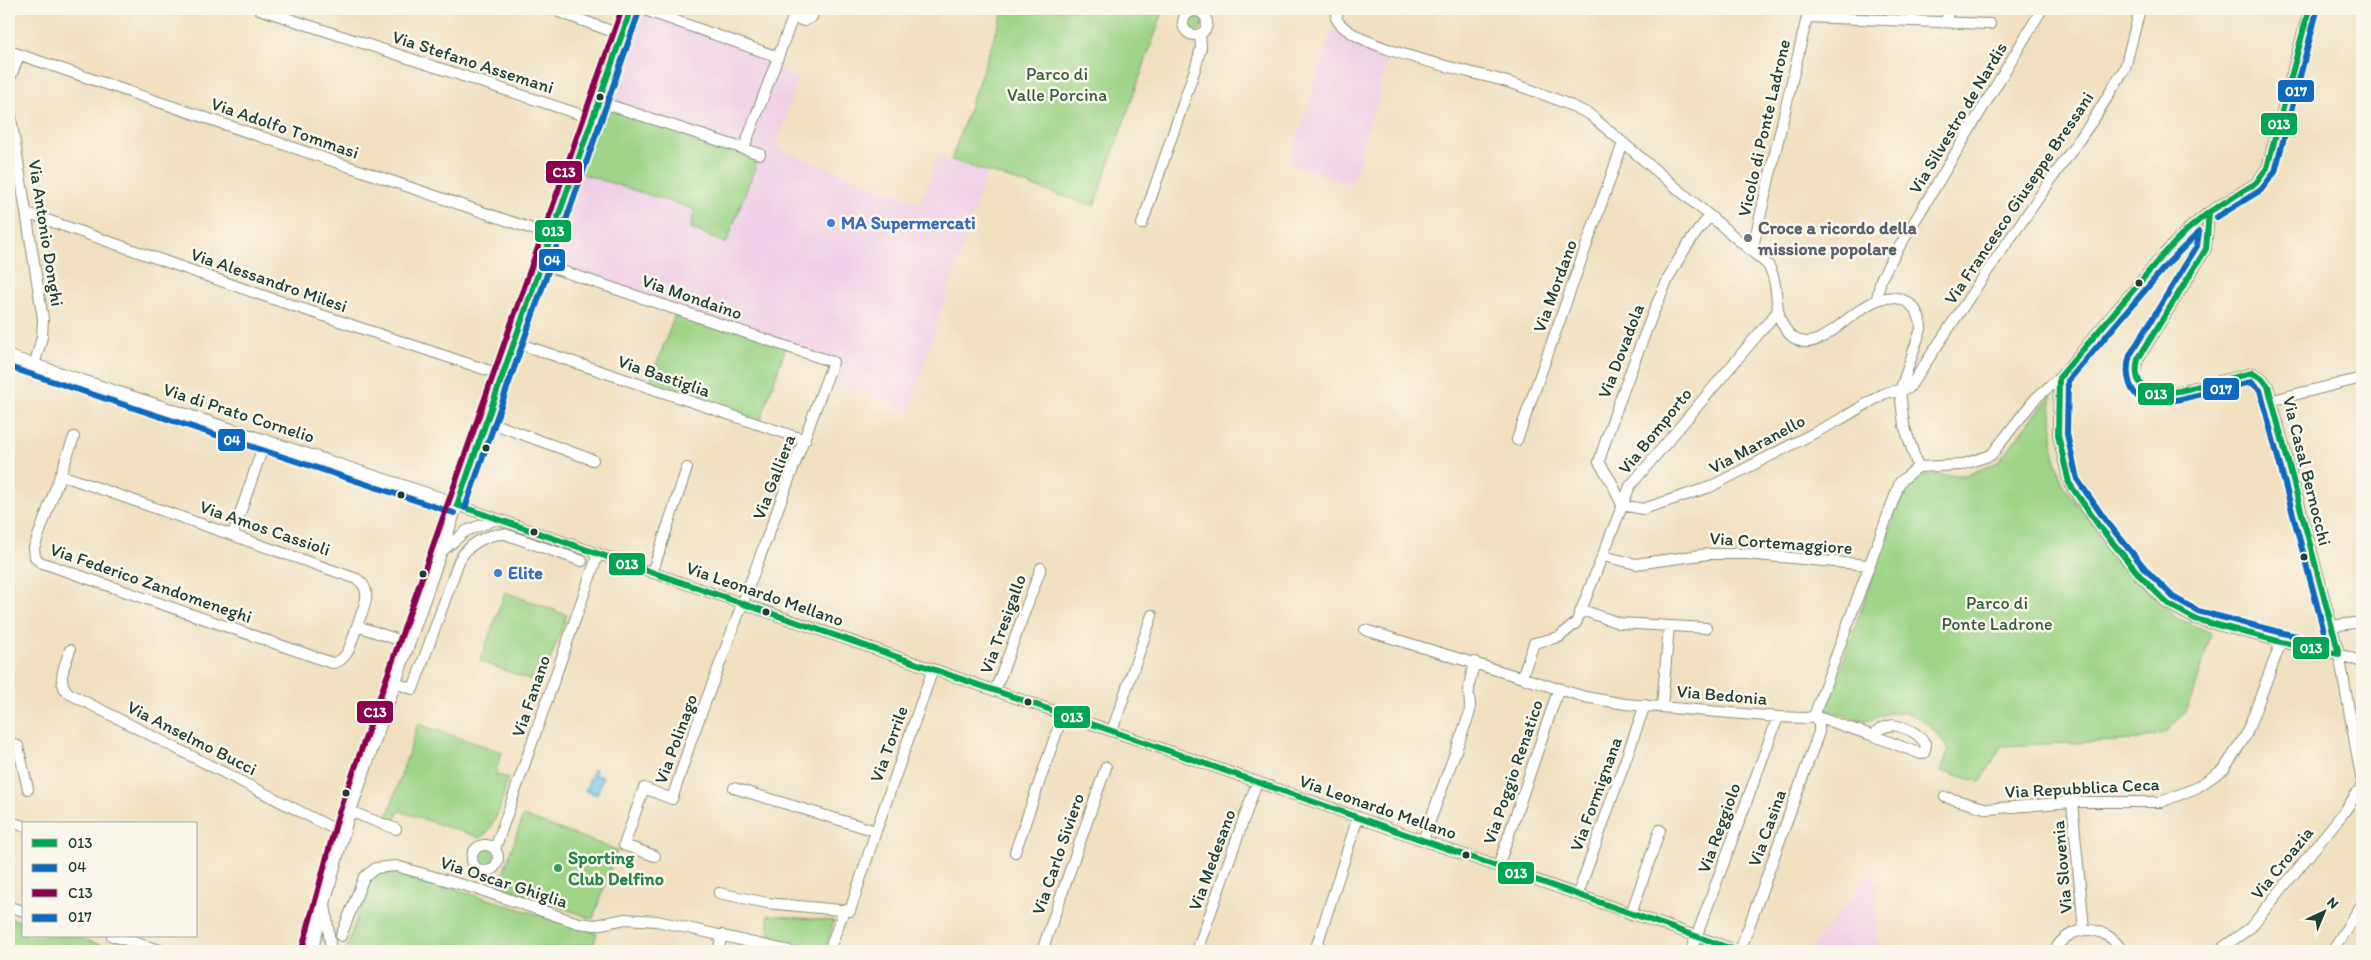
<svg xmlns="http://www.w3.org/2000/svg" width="2371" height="960" font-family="Itim,sans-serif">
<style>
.built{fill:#efd0e6}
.green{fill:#9dd486;stroke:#5e885d}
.water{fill:#64bde1;stroke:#427d8a}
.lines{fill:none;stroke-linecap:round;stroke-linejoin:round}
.minor-casing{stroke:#888e7a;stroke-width:12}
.tertiary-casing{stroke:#888e7a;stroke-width:16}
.minor{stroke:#fff;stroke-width:10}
.tertiary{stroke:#fff;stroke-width:14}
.bus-1-casing{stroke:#fbf7ec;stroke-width:10}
.bus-2-casing{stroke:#fbf7ec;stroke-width:10}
.bus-3-casing{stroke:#fbf7ec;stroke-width:10}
.bus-4-casing{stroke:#fbf7ec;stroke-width:10}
.bus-1{stroke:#00a651;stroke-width:6}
.bus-2{stroke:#0c69bf;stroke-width:6}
.bus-3{stroke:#8b004f;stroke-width:6}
.bus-4{stroke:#0c69bf;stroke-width:6}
.bus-dot{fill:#1f3d34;stroke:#fbf7ec;stroke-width:2}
.shop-dot{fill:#3f7fe0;stroke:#fbf7ec;stroke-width:2}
.worship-dot{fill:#6b7280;stroke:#fbf7ec;stroke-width:2}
.leisure-dot{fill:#2e9e5b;stroke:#fbf7ec;stroke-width:2}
.labels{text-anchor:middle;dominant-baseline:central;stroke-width:5;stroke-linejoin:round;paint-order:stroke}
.street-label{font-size:18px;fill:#1f3d34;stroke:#fbf7ec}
.park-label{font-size:18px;fill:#385b44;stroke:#fbf7ec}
.shop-label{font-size:18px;font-weight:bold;fill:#366cbe;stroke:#fbf7ec;text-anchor:start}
.worship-label{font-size:18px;font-weight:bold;fill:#5b616d;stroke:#fbf7ec;text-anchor:start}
.leisure-label{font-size:18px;font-weight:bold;fill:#27864d;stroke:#fbf7ec;text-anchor:start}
.line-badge{stroke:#fbf7ec;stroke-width:2}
.badge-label{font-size:14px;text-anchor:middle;font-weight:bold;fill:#fff}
</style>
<rect width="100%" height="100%" fill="#fbf7ec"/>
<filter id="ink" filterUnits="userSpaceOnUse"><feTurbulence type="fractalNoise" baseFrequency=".02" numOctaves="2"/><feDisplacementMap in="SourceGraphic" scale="10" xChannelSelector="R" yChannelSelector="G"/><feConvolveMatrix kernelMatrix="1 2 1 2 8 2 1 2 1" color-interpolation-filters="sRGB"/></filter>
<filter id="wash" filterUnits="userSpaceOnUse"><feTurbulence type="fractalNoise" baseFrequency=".0096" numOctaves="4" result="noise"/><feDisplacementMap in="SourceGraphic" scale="20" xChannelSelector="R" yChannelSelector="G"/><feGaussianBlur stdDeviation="1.12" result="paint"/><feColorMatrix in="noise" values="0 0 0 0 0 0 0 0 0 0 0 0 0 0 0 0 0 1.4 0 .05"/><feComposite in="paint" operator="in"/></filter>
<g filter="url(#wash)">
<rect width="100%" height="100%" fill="#f0e0c0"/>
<!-- built -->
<path class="built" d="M631,9L778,57L775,68L797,80L776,148L921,203L937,157L987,172L909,410L835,382L833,362L541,264Z
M1332,31H1342L1390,55L1352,184L1288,164Z
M1874,869L1879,951H1809L1864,882Z"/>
<!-- green -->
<path class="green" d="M1004,9H1164L1094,206L951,160Z
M1187 23a8 8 0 1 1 16 0a8 8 0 1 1-16 0Z
M595,101L760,154L726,244L691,228L694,209L573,171Z
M677,309L786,346L759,425L648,387Z
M2051,395L2054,454L2063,485L2118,558L2175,617L2211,633L2195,690L2183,715L2166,732L2139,740L2001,746L1981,782L1941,771L1948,750C1936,729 1916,708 1890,713C1882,714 1875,720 1868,720C1853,719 1839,714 1826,709L1902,494L1919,475H1967L1998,462Z
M505,592L567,615L541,684L480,661Z
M418,724L502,752L495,774L508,778C502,798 498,825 481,838L399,811L395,820L387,818Z
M523,816L617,850L593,919L499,885Z
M475 858a10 10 0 1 1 20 0a10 10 0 1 1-20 0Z
M394,870L597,933L592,951H346L368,882L380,873Z
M768,915L834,921L824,951L770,936Z
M9,918L24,922V936H72L123,951H9Z"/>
<!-- water -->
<path class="water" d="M593,769L596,770L595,775L603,777L597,795L585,791Z"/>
</g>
<g filter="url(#ink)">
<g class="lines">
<!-- minor casing -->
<g class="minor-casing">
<path id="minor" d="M259,9L591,118
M551,9L622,35
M642,9L778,57
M789,9L793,17L804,21L812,17L815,9
M1339,9L1336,18C1349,48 1471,71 1504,81C1533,90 1561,100 1589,114L1768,265C1783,289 1769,320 1794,338C1826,361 1864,280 1905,301C1916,306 1921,318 1921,329L1900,391L1904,425L1918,467L1961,465L1991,455L2035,399L2059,378
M2309,9L2267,168L2256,183L2209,212L2186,231L2162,256L2059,378L2058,435L2069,483L2099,526L2141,577L2168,604L2195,619L2281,642L2339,654L2362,662
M1183 23a12 12 0 1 1 24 0a12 12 0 1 1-24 0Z
M1945,22L1950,9
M9,51L550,235
M9,81L19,55
M597,101L760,154
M9,105L43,319L42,337L34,366
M744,148L793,17
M2209,212L2206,249L2138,359C2133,377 2136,385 2152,395L2179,391L2252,373L2262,378L2268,386L2339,654L2362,782
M27,213L270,298L502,375
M1710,216C1671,260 1657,303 1636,357C1623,392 1609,427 1599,462L1612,483L1622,505L1643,509L1710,487L1841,419L1885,393L1909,388L1977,286L2095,117L2125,68L2140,9
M1142,224L1196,66L1201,48L1200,34
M1752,251L1807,17L1990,24
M541,264L833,362L692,738L672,799L644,788L624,845L655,856
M1877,298L1881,279L1889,264L2042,9
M514,342L805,440
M2273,400L2362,378
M486,421L593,460
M74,437L34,548L35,557L40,562L332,663C349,662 352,639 357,626
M1517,440L1623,143
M61,475L357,579C375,591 362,610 357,626L408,643
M457,505L1112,731L1738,951
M233,534L265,441
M441,552L466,531L497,519
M1603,556L1636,564L1708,554H1746L1868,565
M652,573L687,468
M1582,610L1619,623L1706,628
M2330,626L2362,622
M1365,630L1585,697L1625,704L1778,717L1806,718L1814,716L1900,482L1918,467
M70,650C65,665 55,683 70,694L342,833
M1522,677L1534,643L1559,637L1576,623L1630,486L1777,312
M395,683L413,689L459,561C466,546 487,533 505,534L582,561
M995,691L1041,568
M1662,707L1669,626
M1814,716L1874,736
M1893,725C1907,728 1918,732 1926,745L1924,753L1921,754L1874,736C1877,728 1885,727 1893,725Z
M1112,731L1152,615
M9,742L18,746L28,789
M734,788L876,831
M1945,797L1988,809L2072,802H2161L2196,788L2224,769L2246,735L2281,642
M2072,802L2084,929
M349,811L396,829
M9,822L24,826
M1423,840L1469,715C1471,707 1470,703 1469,695C1468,684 1472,672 1475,662
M472 858a13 13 0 1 1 26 0a13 13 0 1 1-26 0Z
M495,849L598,554
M1015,852L1063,714
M1498,867L1559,688
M719,893L767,903L850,911L876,831L933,669
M1578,894L1645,705
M325,903L331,951
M9,907L24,911
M1631,914L1660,830
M112,936L164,951
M341,936L364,877L376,868L396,866L484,891L578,923L596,925L625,919L657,921L789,951
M1198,948L1257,782
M718,951L722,935
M829,951L844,910
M1042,951L1106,767
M1315,951L1358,817
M1691,951L1778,717
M1740,951L1819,732V724L1814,716
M2054,951C2070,923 2106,923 2122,951
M2218,951L2250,928L2344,812L2362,786
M2332,951L2362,904"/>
</g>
<!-- tertiary casing -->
<g class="tertiary-casing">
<path id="tertiary" d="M9,358L457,505
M310,951L346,819L597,101L631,9"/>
</g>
<!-- minor -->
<use href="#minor" class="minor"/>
<!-- tertiary -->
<use href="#tertiary" class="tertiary"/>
<!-- bus-1 casing -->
<g class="bus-1-casing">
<path id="bus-1" d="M631,9L457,505L1112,731L1738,951
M2209,212L2206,249L2138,359C2134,376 2138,385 2152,395L2179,391L2252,373L2262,378L2268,386L2339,654L2281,642L2195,619L2168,604L2141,577L2099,526L2069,483L2058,435L2059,378L2162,256L2186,231Z
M2209,212L2256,183L2267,168L2309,9"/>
</g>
<!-- bus-2 casing -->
<g class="bus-2-casing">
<path id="bus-2" d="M9,367L454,513
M465,508L639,12"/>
</g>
<!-- bus-3 casing -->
<g class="bus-3-casing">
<path id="bus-3" d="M302,949L338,816L622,9"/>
</g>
<!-- bus-4 casing -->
<g class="bus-4-casing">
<path id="bus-4" d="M2217,217L2261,190L2275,172L2317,11
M2199,232L2197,246L2130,355C2124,375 2129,398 2152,404L2181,399L2251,382L2260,390L2327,643L2283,633L2198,611L2173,597L2147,571L2106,521L2077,479L2067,434L2068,381L2169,262Z"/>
</g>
<!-- bus-1 -->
<use href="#bus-1" class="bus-1"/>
<!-- bus-2 -->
<use href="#bus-2" class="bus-2"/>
<!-- bus-3 -->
<use href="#bus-3" class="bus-3"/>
<!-- bus-4 -->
<use href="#bus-4" class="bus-4"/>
</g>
</g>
<!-- markers -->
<g class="bus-dot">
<circle cx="600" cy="97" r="4.5"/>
<circle cx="2139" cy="283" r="4.5"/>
<circle cx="486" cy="448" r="4.5"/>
<circle cx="401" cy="495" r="4.5"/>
<circle cx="534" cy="532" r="4.5"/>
<circle cx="2304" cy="557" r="4.5"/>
<circle cx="423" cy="574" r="4.5"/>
<circle cx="766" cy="612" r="4.5"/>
<circle cx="1028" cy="702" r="4.5"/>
<circle cx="346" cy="793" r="4.5"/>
<circle cx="1466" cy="855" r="4.5"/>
</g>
<g class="shop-dot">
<circle cx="831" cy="223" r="5"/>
<circle cx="498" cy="573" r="5"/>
</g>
<circle class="worship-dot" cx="1748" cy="238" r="5"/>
<circle class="leisure-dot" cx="558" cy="868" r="5"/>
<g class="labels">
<!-- street labels -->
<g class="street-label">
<text transform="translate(473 62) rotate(18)">Via Stefano Assemani</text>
<text transform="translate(1958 118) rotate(-59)">Via Silvestro de Nardis</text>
<text transform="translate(285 128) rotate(19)">Via Adolfo Tommasi</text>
<text transform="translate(1764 128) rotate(-77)">Vicolo di Ponte Ladrone</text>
<text transform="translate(2019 198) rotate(-56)">Via Francesco Giuseppe Bressani</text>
<text transform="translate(46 233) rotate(81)">Via Antonio Donghi</text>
<text transform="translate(269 280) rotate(19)">Via Alessandro Milesi</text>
<text transform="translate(1555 286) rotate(-70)">Via Mordano</text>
<text transform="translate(692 297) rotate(19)">Via Mondaino</text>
<text transform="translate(1621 351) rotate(-69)">Via Dovadola</text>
<text transform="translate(664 376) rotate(19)">Via Bastiglia</text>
<text transform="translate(239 413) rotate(18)">Via di Prato Cornelio</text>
<text transform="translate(1655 431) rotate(-51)">Via Bomporto</text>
<text transform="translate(1757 444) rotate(-28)">Via Maranello</text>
<text transform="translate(2307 471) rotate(76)">Via Casal Bernocchi</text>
<text transform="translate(774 477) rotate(-69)">Via Galliera</text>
<text transform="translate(265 528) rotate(19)">Via Amos Cassioli</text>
<text transform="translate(1781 543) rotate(4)">Via Cortemaggiore</text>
<text transform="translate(151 583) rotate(19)">Via Federico Zandomeneghi</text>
<text transform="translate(765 594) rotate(19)">Via Leonardo Mellano</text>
<text transform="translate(1003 624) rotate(-70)">Via Tresigallo</text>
<text transform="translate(1722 695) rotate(5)">Via Bedonia</text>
<text transform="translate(531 696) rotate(-71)">Via Fanano</text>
<text transform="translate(192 738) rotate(27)">Via Anselmo Bucci</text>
<text transform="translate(676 739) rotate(-70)">Via Polinago</text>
<text transform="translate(889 744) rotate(-70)">Via Torrile</text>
<text transform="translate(1513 772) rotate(-71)">Via Poggio Renatico</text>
<text transform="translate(2082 788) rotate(-3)">Via Repubblica Ceca</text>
<text transform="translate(1596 794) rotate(-70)">Via Formignana</text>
<text transform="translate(1378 807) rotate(19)">Via Leonardo Mellano</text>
<text transform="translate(1719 828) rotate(-70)">Via Reggiolo</text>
<text transform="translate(1767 828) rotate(-70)">Via Casina</text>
<text transform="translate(1058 854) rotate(-71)">Via Carlo Siviero</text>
<text transform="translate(1212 860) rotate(-70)">Via Medesano</text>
<text transform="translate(2282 863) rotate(-51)">Via Croazia</text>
<text transform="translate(2062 867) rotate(-95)">Via Slovenia</text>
<text transform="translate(504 882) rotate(18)">Via Oscar Ghiglia</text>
</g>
<!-- park labels -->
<g class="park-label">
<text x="1057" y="74">Parco di<tspan x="1057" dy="21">Valle Porcina</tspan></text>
<text x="1997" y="603">Parco di<tspan x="1997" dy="21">Ponte Ladrone</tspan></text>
</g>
<!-- shop labels -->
<g class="shop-label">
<text x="841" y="223">MA Supermercati</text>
<text x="508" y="573">Elite</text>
</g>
<!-- worship labels -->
<g class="worship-label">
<text x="1758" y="228">Croce a ricordo della<tspan x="1758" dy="21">missione popolare</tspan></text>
</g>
<!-- leisure labels -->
<g class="leisure-label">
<text x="568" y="858">Sporting<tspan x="568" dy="21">Club Delfino</tspan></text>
</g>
</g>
<g class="line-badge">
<rect x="2277" y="79" width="38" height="24" rx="5" fill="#0c69bf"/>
<rect x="2260" y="112" width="38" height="24" rx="5" fill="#00a651"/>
<rect x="545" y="160" width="38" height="24" rx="5" fill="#8b004f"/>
<rect x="534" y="219" width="38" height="24" rx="5" fill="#00a651"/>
<rect x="538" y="248" width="28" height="24" rx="5" fill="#0c69bf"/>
<rect x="2202" y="377" width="38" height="24" rx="5" fill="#0c69bf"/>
<rect x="2137" y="382" width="38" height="24" rx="5" fill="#00a651"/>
<rect x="217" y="428" width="29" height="24" rx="5" fill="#0c69bf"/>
<rect x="608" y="552" width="38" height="24" rx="5" fill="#00a651"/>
<rect x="2292" y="636" width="38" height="24" rx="5" fill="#00a651"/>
<rect x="356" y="700" width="38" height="24" rx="5" fill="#8b004f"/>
<rect x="1053" y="705" width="38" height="24" rx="5" fill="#00a651"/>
<rect x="1497" y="861" width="38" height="24" rx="5" fill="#00a651"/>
</g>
<g class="badge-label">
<text x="2296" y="96">017</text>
<text x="2279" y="129">013</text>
<text x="564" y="177">C13</text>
<text x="553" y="236">013</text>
<text x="552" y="265">04</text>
<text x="2221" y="394">017</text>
<text x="2156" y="399">013</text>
<text x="232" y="445">04</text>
<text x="627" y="569">013</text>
<text x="2311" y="653">013</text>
<text x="375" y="717">C13</text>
<text x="1072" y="722">013</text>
<text x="1516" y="878">013</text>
</g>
<!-- margin -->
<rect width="2371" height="960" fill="none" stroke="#fbf7ec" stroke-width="30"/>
<!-- legend -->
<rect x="22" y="822" width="175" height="115" fill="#fbf7ec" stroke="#a3ada2"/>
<rect x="32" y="839" width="25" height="8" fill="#00a651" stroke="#a3ada2"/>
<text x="68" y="848" font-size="15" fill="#1f3d34">013</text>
<rect x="32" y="864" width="25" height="8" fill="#0c69bf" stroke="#a3ada2"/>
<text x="68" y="872" font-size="15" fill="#1f3d34">04</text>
<rect x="32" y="889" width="25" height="8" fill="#8b004f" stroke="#a3ada2"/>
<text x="68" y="898" font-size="15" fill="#1f3d34">C13</text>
<rect x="32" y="914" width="25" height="8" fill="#0c69bf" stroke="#a3ada2"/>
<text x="68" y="922" font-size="15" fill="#1f3d34">017</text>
<!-- north arrow -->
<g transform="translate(2324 912) rotate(44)" stroke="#fbf7ec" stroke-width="4" paint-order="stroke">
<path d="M0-4L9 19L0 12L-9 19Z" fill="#1f3d34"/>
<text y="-8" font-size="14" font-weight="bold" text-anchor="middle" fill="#1f3d34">N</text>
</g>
</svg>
